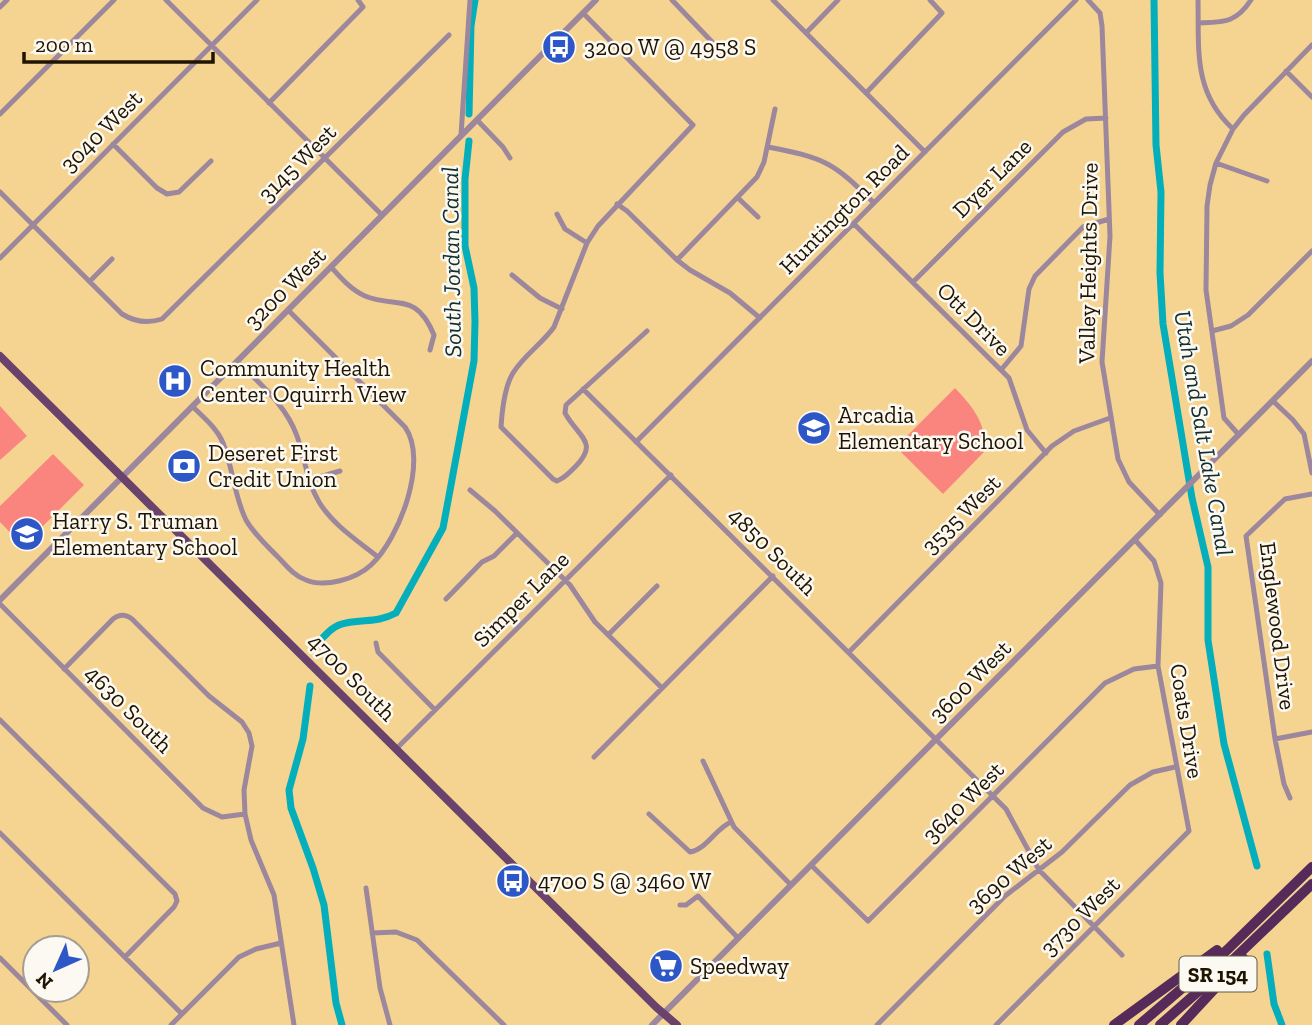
<svg xmlns="http://www.w3.org/2000/svg" width="1312" height="1025" font-family="'Zilla Slab',serif">
<style>
.green{fill:#fa857e}
.lines{fill:none;stroke-linecap:round;stroke-linejoin:round}
.canal{stroke:#04aebb;stroke-width:7}
.minor{stroke:#9c879d;stroke-width:5}
.tertiary{stroke:#9c879d;stroke-width:6}
.primary{stroke:#69436b;stroke-width:8}
.motorway{stroke:#562b59;stroke-width:10}
.labels{text-anchor:middle;dominant-baseline:central;stroke-width:5;stroke-linejoin:round;paint-order:stroke}
.shield{fill:#fcf9f2;stroke:#615949;stroke-width:2}
.shield-label{font-size:21px;font-weight:bold;fill:#1f1400}
.poi-label{font-size:23px;fill:#1f1400;stroke:#fcf9f2;text-anchor:start}
.street-label{font-size:23px;fill:#1f1400;stroke:#fcf9f2}
.water-label{font-size:24px;font-style:italic;fill:#112e31;stroke:#fcf9f2}
</style>
<rect width="100%" height="100%" fill="#f5d491"/>
<!-- green -->
<path class="green" d="M955,388C973,407 988,425 984,452L943,494L896,447Z
M0,406L27,436L0,460Z
M53,454L84,485L23,546L0,522V506Z"/>
<g class="lines">
<!-- canal -->
<path class="canal" d="M1154,0L1156,145L1161,192L1160,273L1163,324L1192,498L1208,567V640L1224,744L1257,866
M469,114L471,26L475,0
M315,646C324,637 332,625 346,623C366,619 377,623 396,613L443,528L474,361L475,322L474,288L465,246V179L469,141
M310,686L303,739L289,790L291,808L313,868L324,905L336,1003L342,1025
M1267,954L1274,1004L1282,1025"/>
<!-- minor -->
<path class="minor" d="M166,0L382,215
M672,0L715,45
M773,0L925,152
M1088,0L1100,13L1102,26L1110,236L1102,362L1118,459L1129,482L1160,515
M1198,0C1199,50 1193,92 1233,129
M0,7L7,0
M583,13L693,125L598,226L587,243L554,327C542,344 524,355 513,373C505,386 502,411 501,427L553,479L557,481C565,478 569,473 575,467C600,442 578,437 565,413L566,405L647,331
M1199,23C1224,22 1236,23 1251,0
M806,33L838,0
M1286,71L1312,97
M866,93L942,13L930,0
M269,103L363,7L358,0
M0,114L114,0
M477,120L503,147L510,158
M461,135L470,0
M113,144L157,188L167,194L179,192L211,161
M768,147C825,158 833,162 874,203
M1216,163L1267,181
M0,192L122,314C135,322 147,324 162,319L449,35
M738,198L758,217
M617,204L627,211L677,260L690,270L730,293L760,318
M557,214L565,229L587,243
M854,224L1009,378L1027,430L1046,453
M0,258L257,0
M677,260L757,177L764,162L775,109
M331,267C341,278 351,290 365,296C397,309 416,291 434,335L430,350
M512,275L540,298L562,309
M90,281L112,259
M913,282L1063,132L1086,119L1106,118
M1212,331L1231,326L1248,315L1312,251
M237,361C260,384 286,405 297,436C305,458 307,482 319,502C333,525 358,541 378,557
M1001,370L1021,346L1029,289L1035,276L1083,227L1109,219
M583,389L1006,809L1039,870L1122,955
M1273,401L1293,420L1304,434L1312,473
M192,406C203,417 217,428 223,443C233,468 234,496 246,520C254,534 266,545 277,556C286,565 294,576 306,580C325,588 356,579 371,565C399,539 429,461 405,427L288,310
M1239,435L1224,418L1206,290L1207,206L1210,185L1216,163L1233,129L1244,115L1312,45
M636,442L1076,0
M309,480L340,471
M470,490L495,511L570,585L595,622L662,688
M446,599L482,562L494,556L517,533
M0,604L203,808L222,817L245,814
M608,635L657,586
M376,643L378,652L435,710
M849,652L1052,446L1074,431L1110,418
M64,669L113,619C120,614 125,614 132,619L209,696L242,722L249,733L252,746L244,790L245,814L251,840L274,895L294,1025
M0,720L175,894L177,901L174,907L125,957
M1275,739L1312,732
M396,749L671,475
M594,757L773,576
M703,761L734,827L791,885
M1290,798L1284,784L1275,739L1246,536L1285,499L1312,494
M649,814L690,852C707,849 715,829 731,822
M0,833L182,1014
M811,865L868,921L1105,683L1134,669L1158,666
M366,888L380,988L390,1025
M680,905H686L698,896L738,938
M372,933L396,932L417,940L504,1025
M0,958L67,1025
M171,1025L239,957L256,949L281,943
M877,1025L1005,896L1062,852L1130,785L1153,772L1175,767
M996,1025L1189,831L1158,666L1161,583L1154,561L1135,540"/>
<!-- tertiary -->
<path class="tertiary" d="M0,600L596,0
M652,1025L1312,361"/>
<!-- primary -->
<path class="primary" d="M0,356L656,1007L677,1025"/>
<!-- motorway -->
<path class="motorway" d="M1114,1025L1217,950
M1139,1025L1227,950L1312,867
M1160,1025L1218,974L1312,884
M1181,1025L1243,958"/>
</g>
<!-- icons -->
<defs>
<g id="bus-disc" transform="scale(1.75)"><circle r="9.5" fill="#2d57c6" stroke="#fcf9f2"/><path d="M-5-6H5V4H4V6H2V4H-2V6H-4V4H-5ZM-3.5-4V0h7V-4ZM-3.5 1.2v1.5H-2V1.2ZM2 1.2v1.5H3.5V1.2Z" fill="#fff"/></g>
<g id="hospital-disc" transform="scale(1.75)"><circle r="9.5" fill="#2d57c6" stroke="#fcf9f2"/><path d="M-5-5h3v3.5h4V-5h3V5h-3V1.5h-4V5h-3Z" fill="#fff"/></g>
<g id="school-disc" transform="scale(1.75)"><circle r="9.5" fill="#2d57c6" stroke="#fcf9f2"/><path d="M0-5L7-2L0 1L-7-2ZM-4 1L0 2.5L4 1V4Q0 6-4 4Z" fill="#fff"/></g>
<g id="bank-disc" transform="scale(1.75)"><circle r="9.5" fill="#2d57c6" stroke="#fcf9f2"/><path d="M-6-4H6V4H-6ZM0-2.3a2.3 2.3 0 1 0 0 4.6a2.3 2.3 0 1 0 0-4.6Z" fill="#fff"/></g>
<g id="supermarket-disc" transform="scale(1.75)"><circle r="9.5" fill="#2d57c6" stroke="#fcf9f2"/><path d="M-6-5.5h2.5l.6 2H6L4.5 2H-2.5L-4.4-4H-6ZM-1.5 3.2a1.3 1.3 0 1 0 .1 0ZM3 3.2a1.3 1.3 0 1 0 .1 0Z" fill="#fff"/></g>
</defs>
<g fill-rule="evenodd">
<use href="#bus-disc" x="559" y="47"/>
<use href="#hospital-disc" x="175" y="381"/>
<use href="#school-disc" x="814" y="428"/>
<use href="#bank-disc" x="184" y="466"/>
<use href="#school-disc" x="27" y="534"/>
<use href="#bus-disc" x="513" y="881"/>
<use href="#supermarket-disc" x="666" y="966"/>
</g>
<g class="labels">
<!-- shield labels -->
<rect class="shield" x="1179.5" y="956.5" width="77" height="35" rx="5"/>
<g class="shield-label">
<text x="1218" y="974">SR 154</text>
</g>
<!-- poi labels -->
<g class="poi-label">
<text x="584" y="47">3200 W @ 4958 S</text>
<text x="200" y="368">Community Health<tspan x="200" dy="26">Center Oquirrh View</tspan></text>
<text x="838" y="415">Arcadia<tspan x="838" dy="26">Elementary School</tspan></text>
<text x="208" y="453">Deseret First<tspan x="208" dy="26">Credit Union</tspan></text>
<text x="52" y="521">Harry S. Truman<tspan x="52" dy="26">Elementary School</tspan></text>
<text x="538" y="881">4700 S @ 3460 W</text>
<text x="690" y="966">Speedway</text>
</g>
<!-- street labels -->
<g class="street-label">
<text transform="translate(101 131) rotate(-45)">3040 West</text>
<text transform="translate(297 163) rotate(-45)">3145 West</text>
<text transform="translate(992 178) rotate(-45)">Dyer Lane</text>
<text transform="translate(844 209) rotate(-45)">Huntington Road</text>
<text transform="translate(1088 263) rotate(-89)">Valley Heights Drive</text>
<text transform="translate(285 288) rotate(-45)">3200 West</text>
<text transform="translate(974 319) rotate(45)">Ott Drive</text>
<text transform="translate(961 514) rotate(-45)">3535 West</text>
<text transform="translate(773 551) rotate(45)">4850 South</text>
<text transform="translate(521 599) rotate(-45)">Simper Lane</text>
<text transform="translate(1278 626) rotate(83)">Englewood Drive</text>
<text transform="translate(352 677) rotate(45)">4700 South</text>
<text transform="translate(970 681) rotate(-45)">3600 West</text>
<text transform="translate(129 709) rotate(45)">4630 South</text>
<text transform="translate(1187 721) rotate(81)">Coats Drive</text>
<text transform="translate(963 802) rotate(-45)">3640 West</text>
<text transform="translate(1009 874) rotate(-41)">3690 West</text>
<text transform="translate(1080 916) rotate(-45)">3730 West</text>
</g>
<!-- water labels -->
<g class="water-label">
<text transform="translate(451 262) rotate(-91)">South Jordan Canal</text>
<text transform="translate(1204 433) rotate(80)">Utah and Salt Lake Canal</text>
</g>
</g>
<!-- north arrow -->
<g transform="translate(56 969) rotate(225)"><circle r="33" fill="#fcf9f2" stroke="#a49d91" stroke-width="2"/>
<path d="M0-5L12 26L0 18L-12 26Z" fill="#2d57c6"/>
<text y="-10" font-size="19" font-weight="bold" text-anchor="middle" fill="#1f1400">N</text>
</g>
<!-- scale -->
<path d="M24 52v10h189v-10" fill="none" stroke="#1f1400" stroke-width="3.5"/>
<text x="35" y="52" font-size="21" fill="#1f1400" stroke="#fcf9f2" stroke-width="5" paint-order="stroke">200 m</text>
</svg>
